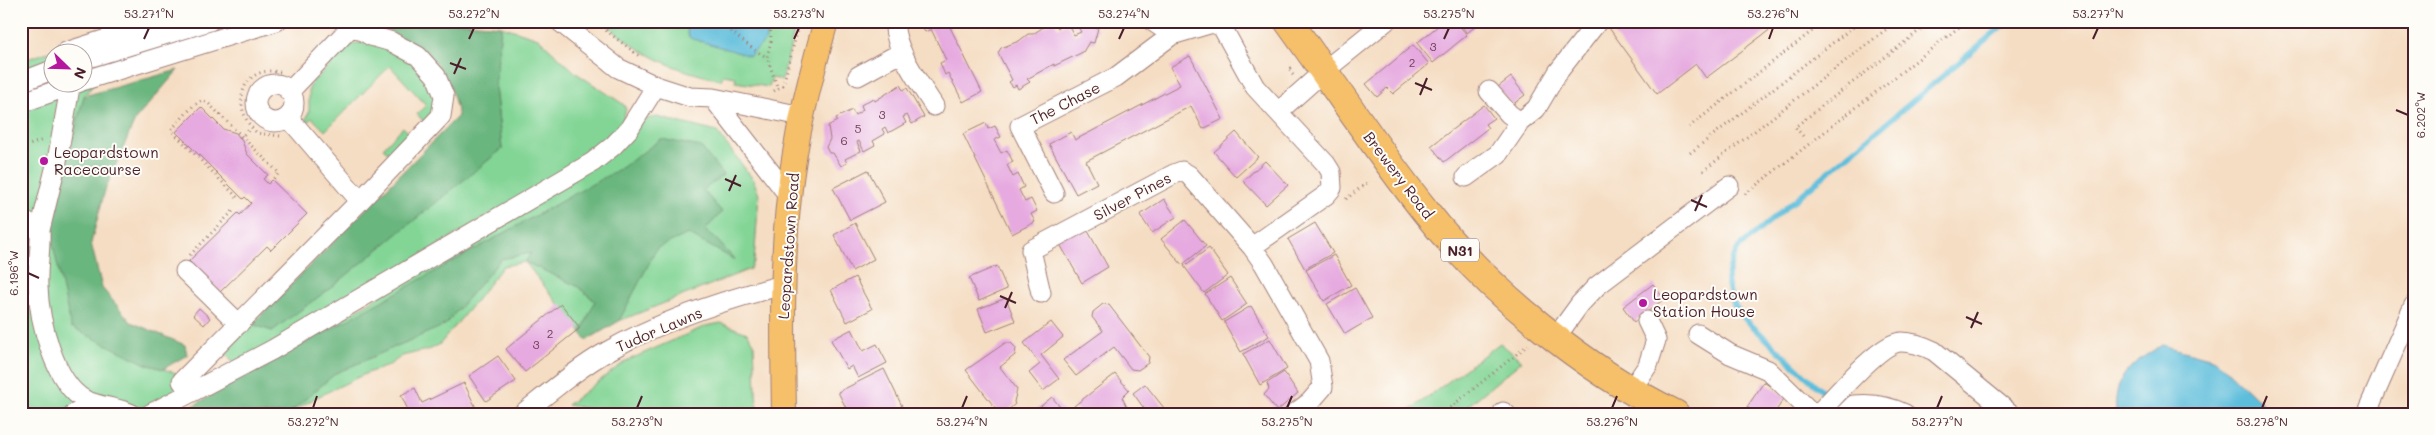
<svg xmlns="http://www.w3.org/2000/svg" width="2435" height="435" font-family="Mali,sans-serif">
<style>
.green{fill:#83d596;stroke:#667a60;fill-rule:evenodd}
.forest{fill:#6ab67f;stroke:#5a6a55}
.water{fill:#5dbedb;stroke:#546e83}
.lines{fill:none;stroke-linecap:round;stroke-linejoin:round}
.stream{stroke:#5dbedb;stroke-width:5.5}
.building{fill:#e6aae0}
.minor-casing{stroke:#a07e77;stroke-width:21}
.major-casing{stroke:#a07e77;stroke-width:26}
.highway-casing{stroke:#a07e77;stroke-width:30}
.path{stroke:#a07e77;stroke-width:3;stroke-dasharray:1 4;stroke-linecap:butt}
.minor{stroke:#fff;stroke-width:19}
.major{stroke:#f6c06b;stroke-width:24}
.highway{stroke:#f6c06b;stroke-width:28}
.ticks{fill:none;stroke:#4a1f2b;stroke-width:2}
.poi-dot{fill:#b5179e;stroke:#fdfcf7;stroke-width:2}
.labels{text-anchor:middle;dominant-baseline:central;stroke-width:4;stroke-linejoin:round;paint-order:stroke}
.number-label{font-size:12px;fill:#714258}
.shield{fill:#fdfcf7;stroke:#806168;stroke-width:1}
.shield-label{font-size:14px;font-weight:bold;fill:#4a1f2b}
.street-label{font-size:15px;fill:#4a1f2b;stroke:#fdfcf7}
.poi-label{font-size:15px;fill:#4a1f2b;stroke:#fdfcf7;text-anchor:start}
.neatline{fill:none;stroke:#4a1f2b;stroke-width:2}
.ticks-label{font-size:12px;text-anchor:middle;fill:#4a1f2b}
</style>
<rect width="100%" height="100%" fill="#fdfcf7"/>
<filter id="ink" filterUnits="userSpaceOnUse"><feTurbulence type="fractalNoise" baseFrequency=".02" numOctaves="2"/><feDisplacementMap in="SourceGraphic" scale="10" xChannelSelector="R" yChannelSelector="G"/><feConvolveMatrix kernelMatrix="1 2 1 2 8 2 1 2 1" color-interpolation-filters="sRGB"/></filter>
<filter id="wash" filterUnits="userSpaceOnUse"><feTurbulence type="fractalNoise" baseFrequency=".0096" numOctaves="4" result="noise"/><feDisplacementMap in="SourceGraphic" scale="20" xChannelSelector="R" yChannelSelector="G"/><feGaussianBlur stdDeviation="1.12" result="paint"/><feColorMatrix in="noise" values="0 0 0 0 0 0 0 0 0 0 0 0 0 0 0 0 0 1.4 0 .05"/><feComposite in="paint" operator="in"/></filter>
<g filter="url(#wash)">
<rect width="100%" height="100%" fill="#f5ddc3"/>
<!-- green -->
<path class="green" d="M143,21H148L84,96L49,226L146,364L183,375L176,414H21V61ZM52,52H82V82H52Z
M602,21H797L782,80L772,78L769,87L735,82L736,77L723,75L721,80C670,69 642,55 602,21Z
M501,26L538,38L576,73L623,104L626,109L622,124L611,138L571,167L235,365L225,351L252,324L272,331L502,149L495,87Z
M356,43C385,40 443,72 436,106C434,112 428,117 424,122L417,114L426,105L390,66L325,131L312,118L303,126L309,112V89L312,82L351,45Z
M657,117L717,132L753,179L759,195L754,262L750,269L619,321L587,340L525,262L503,266L474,303L440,344L431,349L402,356L388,366L367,373L317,397L288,414H264L246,376L504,222L645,119ZM703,191L722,212L643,250L619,321L577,286L529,263Z
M403,127L411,135L390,154L383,148Z
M721,323L747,333L754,343L757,414H619L567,405L626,361L706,326Z
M1500,343L1522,361L1458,414H1405Z"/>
<!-- forest -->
<path class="forest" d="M390,21H446L501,26L495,87L502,149L332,287L272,331L252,324L458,116C448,62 429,55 385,29Z
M178,70L135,120L105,190L91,243L102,288L131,322L185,345L187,355L163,369L146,364L71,327L49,226L84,96Z
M661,139L701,147L723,175L703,190L722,212L705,230L718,241L735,260L688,234L657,248L619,321L587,340L581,333L595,301L577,286L525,262L531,253L501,259L445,325L336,373L288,414H178L623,167Z"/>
<!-- water -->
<path class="water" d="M689,21H765L766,40L750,56L690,38L687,33Z
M2162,345L2216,360L2273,414H2116C2113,374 2132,364 2162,345Z"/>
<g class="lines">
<!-- stream -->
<path class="stream" d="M1825,394L1745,319L1732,302L1727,280L1732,260L1739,247L2008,21"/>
</g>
<g id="blocks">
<!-- building -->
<path class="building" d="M920,21H947L982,92L963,102L948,73L945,75L940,63L946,60L931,29L925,32Z
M1070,21H1096L1094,27L1098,28L1094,43L1089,42L1083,52L1054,66V64L1027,79L1030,82L1018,89L1016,85L1013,87L1009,82L1012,80L998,53L1001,48L1019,41L1028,34H1033L1051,22H1054L1058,28L1067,23L1074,35L1081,32L1077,25L1074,28Z
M1444,21H1455L1467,35L1433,63L1417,43Z
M1457,21H1482L1467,33Z
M1604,21H1766L1772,28L1706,78L1696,64L1657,94Z
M1413,45L1429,64L1393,94L1387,88L1377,97L1366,84Z
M1190,56L1223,119L1203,129L1191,106L1086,161L1097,183L1076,194L1049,144L1071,132L1075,140L1180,85L1170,67Z
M1511,77L1525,95L1512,105L1498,87Z
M900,85L903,90L907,88L924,117L912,124L907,115L903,117L906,123L888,133L885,127L882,129L885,134L873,141L875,145L864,151L859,141L857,142L861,151L845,159L847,163L841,166L833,153H829L826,147L830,139L828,126L837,121L836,118L852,110L855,115L863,110L861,105L873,98L875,101Z
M1484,105L1494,118L1485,124L1488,128L1444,162L1431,146Z
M201,107L223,129L236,133L242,141L247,154L268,175L263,179L268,184L272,180L307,214L271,250L267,246L220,292L189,261L238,213L240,215L251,203L245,197L243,199L176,132Z
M986,123L988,129L995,126L1001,137L994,140L1001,153L1007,150L1013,162L1007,165L1013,177L1018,174L1024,187L1019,190L1025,202L1031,199L1037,211L1031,214L1035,222L1012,234L963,134Z
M1236,132L1258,157L1236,177L1214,152Z
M1265,161L1288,185L1266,205L1243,181Z
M868,170L885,202L850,220L833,188Z
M1164,199L1176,217L1152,233L1140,215Z
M1185,220L1206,246L1182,265L1161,239Z
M855,223L874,259L852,271L834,235Z
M1315,223L1333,253L1305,269L1288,239Z
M1084,224L1108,267L1082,283L1057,239Z
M1209,248L1228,275L1204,293L1184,266Z
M1334,255L1351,285L1324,301L1306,270Z
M997,266L1007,289L979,301L969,278Z
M855,277L872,309L847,322L831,290Z
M1230,278L1247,304L1222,321L1205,294Z
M1653,284L1664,299L1634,322L1623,307Z
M1355,288L1372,318L1345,334L1327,304Z
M1006,298L1015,321L987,332L978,309Z
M561,304L580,328L525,372L506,349Z
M1103,304L1109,305L1149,357L1148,363L1138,370L1131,369L1114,347L1076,376L1063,360L1103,331L1092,317L1093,312Z
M1251,306L1269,336L1241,352L1224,322Z
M199,308L210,318L204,325L193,315Z
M1051,322L1063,337L1041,355L1059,379L1043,391L1029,373L1040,364L1024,343Z
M852,329L863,351L877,344L887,363L858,378L852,366L847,369L831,340Z
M1270,339L1287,369L1260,385L1243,354Z
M1005,343H1011L1016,348L1015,355L1000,367L1017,389L1014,402L1015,404L1004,414H1000L966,370Z
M498,356L516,381L486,401L469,376Z
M884,369L902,406L887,414H849L838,392Z
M1284,372L1298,393L1277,411L1264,395L1269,389L1267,383Z
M1115,374L1129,390L1122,397L1130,414H1080L1074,406Z
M1764,382L1785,397L1774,414H1756L1747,407Z
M464,383L477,410L469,414H401L408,410L401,395L415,388L422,403Z
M1145,384L1164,408L1156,414H1148L1133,393Z
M1052,397L1066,414H1031Z"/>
</g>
</g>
<g filter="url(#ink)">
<use href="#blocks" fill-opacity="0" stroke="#a07e77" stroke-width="1"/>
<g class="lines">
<!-- minor casing -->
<g class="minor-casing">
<path id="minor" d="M559,21L618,68L656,86L690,97L713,98L802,116
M895,21C892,47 921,85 934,106
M1152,21L1172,35
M352,25L371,36L392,42L418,56L436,76L444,96L441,116L360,201
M66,52L163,21
M82,60L210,21
M858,76L902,52
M82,81L277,21
M21,82L52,70
M256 103a19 19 0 1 1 38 0a19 19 0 1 1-38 0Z
M1489,91L1509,114L1520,122
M289,92L348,30L353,21
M713,98L789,196
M21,103L80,82
M1466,177L1498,154L1520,122L1536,109L1558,72L1598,21
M1054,193L1020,126L1116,77L1172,35L1213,23L1222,27L1255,87L1278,112L1324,71L1386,21
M21,223L26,222L40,230C41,249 37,268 38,287C39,319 54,383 85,400C99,407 117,407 132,414
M40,230L57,161L71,82
M1252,247L1264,264L1319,361L1323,387L1310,402L1294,414
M185,271L239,324
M1041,293L1031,250L1174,174L1182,171L1189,175L1252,247L1326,195L1332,188L1331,172L1326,164L1278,112
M1698,334L1730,354L1768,370L1813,414
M1556,337L1580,304L1597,286L1729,186
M1632,389L1648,365L1656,340L1647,321
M189,392L182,381L360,201L288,117
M1503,412L1506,414
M74,414L96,404
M150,414L272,350L593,162L613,146L629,129L656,86
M522,414C550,392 578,368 608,351C662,320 724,300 783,285
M1818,414C1833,398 1881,342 1901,342C1913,342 1924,346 1934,351L2011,414
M1845,414L1854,405C1872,403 1889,406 1905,414
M2366,414L2414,305"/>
</g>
<!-- major casing -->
<g class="major-casing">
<path id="major" d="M784,414C783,341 781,269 789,197C795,137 810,79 826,21"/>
</g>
<!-- highway casing -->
<g class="highway-casing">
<path id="highway" d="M1288,21C1334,84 1377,151 1426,212C1487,290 1585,370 1675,414"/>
</g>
<!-- path -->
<path class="path" d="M594,21L639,56
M714,21C734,30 747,48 767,57
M770,21L771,41L767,57L778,89
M1293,75L1288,69L1294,66
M774,91L783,85L800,21
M1689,127L1825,21
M280,136L257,133C228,107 242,61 284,73
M1803,136L1795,127L1932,21
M240,138L251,128
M21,148L43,140
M1690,153L1861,21
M1703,171L1897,21
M1745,194L1967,21
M237,197L171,130L193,106L201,101L207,102L279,173L272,180
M1346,199L1368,182
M190,255L233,211
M1442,414L1528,345"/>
<!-- minor -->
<use href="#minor" class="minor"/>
<!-- major -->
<use href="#major" class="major"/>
<!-- highway -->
<use href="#highway" class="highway"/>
</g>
</g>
<!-- ticks -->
<path class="ticks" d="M144,39L149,28M469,39L474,28M794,39L799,28M1119,39L1124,28M1444,39L1449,28M1769,39L1773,28M2093,39L2098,28M450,63L466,69M454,74L461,58M1415,83L1432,90M1420,95L1427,78M2396,110L2408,115M725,179L741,186M729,191L736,175M1691,200L1707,207M1695,211L1702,195M28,273L39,278M1000,296L1016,303M1005,308L1012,292M1966,317L1982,324M1971,328L1978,312M313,408L317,396M637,408L642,396M962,408L967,396M1287,408L1292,396M1612,408L1617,396M1937,408L1942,396M2262,408L2267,396"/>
<!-- markers -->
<g class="poi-dot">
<circle cx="44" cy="161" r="5"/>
<circle cx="1643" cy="303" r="5"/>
</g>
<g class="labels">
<!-- number labels -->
<g class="number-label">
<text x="1433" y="46">3</text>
<text x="1412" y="62">2</text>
<text x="882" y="114">3</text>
<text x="858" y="128">5</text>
<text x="844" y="140">6</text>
<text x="550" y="333">2</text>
<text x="536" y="344">3</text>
</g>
<!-- shield labels -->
<rect class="shield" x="1441" y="238.5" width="38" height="23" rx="4"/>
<g class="shield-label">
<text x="1460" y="250">N31</text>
</g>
<!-- street labels -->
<g class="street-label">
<text transform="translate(1065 103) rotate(-27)">The Chase</text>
<text transform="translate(1399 175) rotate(53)">Brewery Road</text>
<text transform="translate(1132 196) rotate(-28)">Silver Pines</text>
<text transform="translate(788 246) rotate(-86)">Leopardstown Road</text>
<text transform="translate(659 329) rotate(-23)">Tudor Lawns</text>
</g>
<!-- poi labels -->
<g class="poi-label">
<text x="54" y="152">Leopardstown<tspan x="54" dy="17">Racecourse</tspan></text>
<text x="1653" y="294">Leopardstown<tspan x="1653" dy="17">Station House</tspan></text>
</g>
</g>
<!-- margin -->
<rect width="2435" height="435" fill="none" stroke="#fdfcf7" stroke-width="55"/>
<!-- north arrow -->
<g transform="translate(68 68) rotate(113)"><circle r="24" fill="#fdfcf7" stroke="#b5a4a5"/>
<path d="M0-4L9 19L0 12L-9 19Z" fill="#b5179e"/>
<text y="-8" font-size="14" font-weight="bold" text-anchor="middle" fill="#4a1f2b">N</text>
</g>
<rect x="28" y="28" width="2380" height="380" class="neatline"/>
<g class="ticks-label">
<text x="149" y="18">53.271°N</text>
<text x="474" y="18">53.272°N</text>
<text x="799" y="18">53.273°N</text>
<text x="1124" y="18">53.274°N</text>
<text x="1449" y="18">53.275°N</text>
<text x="1773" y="18">53.276°N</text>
<text x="2098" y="18">53.277°N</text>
<text transform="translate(2421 115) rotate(-90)" y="4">6.202°W</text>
<text transform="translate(14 273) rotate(-90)" y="4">6.196°W</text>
<text x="313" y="426">53.272°N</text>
<text x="637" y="426">53.273°N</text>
<text x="962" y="426">53.274°N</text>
<text x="1287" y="426">53.275°N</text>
<text x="1612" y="426">53.276°N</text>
<text x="1937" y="426">53.277°N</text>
<text x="2262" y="426">53.278°N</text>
</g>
</svg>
